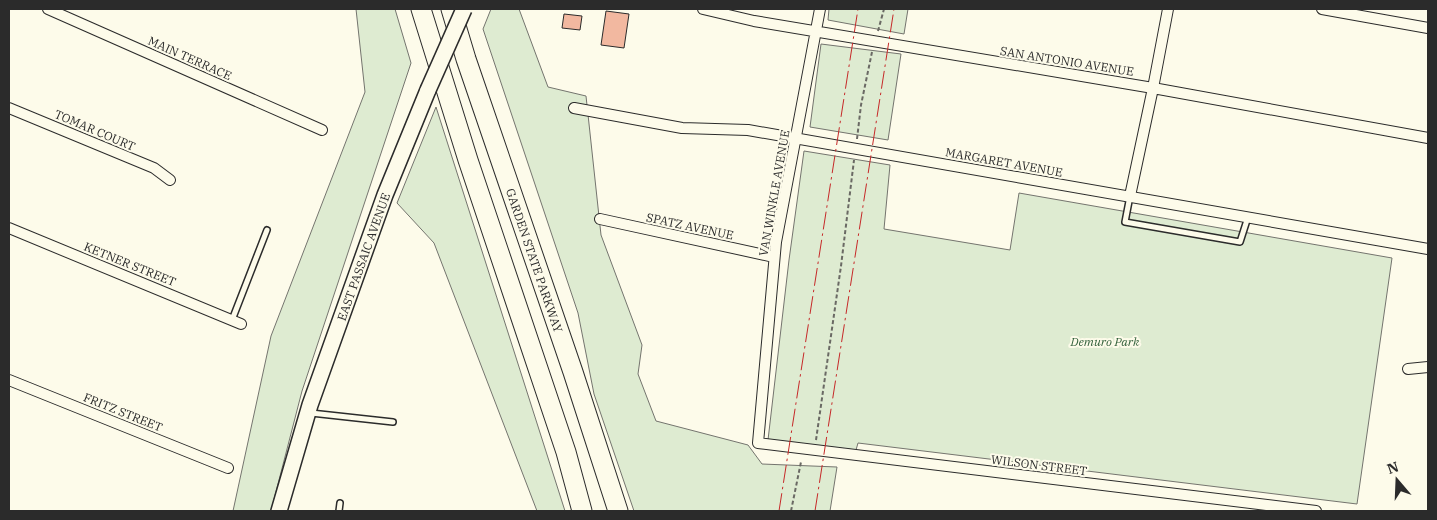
<svg xmlns="http://www.w3.org/2000/svg" width="1437" height="520" font-family="'IBM Plex Serif',serif">
<style>
.green{fill:#deebd1;stroke:#74746e}
.building{fill:#f2b8a0;stroke:#2b2b2b}
.lines{fill:none;stroke-linecap:round;stroke-linejoin:round}
.service-casing{stroke:#2b2b2b;stroke-width:8}
.minor-casing{stroke:#2b2b2b;stroke-width:12}
.secondary-casing{stroke:#2b2b2b;stroke-width:18}
.motorway-casing{stroke:#2b2b2b;stroke-width:21}
.path{stroke:#6a6964;stroke-width:2;stroke-dasharray:4 2.5;stroke-linecap:butt}
.service{stroke:#fdfbea;stroke-width:5}
.minor{stroke:#fdfbea;stroke-width:10}
.secondary{stroke:#fdfbea;stroke-width:15}
.motorway{stroke:#fdfbea;stroke-width:19}
.secondary-bridge-casing{stroke:#2b2b2b;stroke-width:18;stroke-linecap:butt}
.secondary-bridge{stroke:#fdfbea;stroke-width:15}
.power{stroke:#c62828;stroke-width:1;stroke-dasharray:18 4 2.5 4;stroke-linecap:butt}
.labels{text-anchor:middle;dominant-baseline:central;stroke-width:4;stroke-linejoin:round;paint-order:stroke}
.street-label{font-size:12px;fill:#2b2b2b;stroke:#fdfbea}
.park-label{font-size:12px;font-style:italic;fill:#34623c;stroke:#fdfbea}
</style>
<rect width="100%" height="100%" fill="#fdfbea"/>
<!-- green -->
<path class="green" d="M356,9H395L411,63L302,391L271,511H233L271,336L365,92Z
M491,9H519L548,87L586,96L601,235L642,345L638,374L656,421L748,445L762,464L837,467L830,511H634L594,394L578,313L483,29Z
M829,9H908L904,34L828,20Z
M821,44L901,54L888,140L810,127Z
M436,107L565,511H537L434,243L397,203Z
M804,151L890,165L884,229L1010,250L1019,193L1392,258L1357,504L858,443L856,450L768,440L789,260Z"/>
<!-- building -->
<path class="building" d="M606,11L629,14L624,48L601,45Z
M564,14L582,16L580,30L562,28Z"/>
<g class="lines">
<!-- service casing -->
<g class="service-casing">
<path id="service" d="M1130,196L1125,222L1240,242L1248,217
M232,320L267,230
M311,413L393,422
M339,511L340,503"/>
</g>
<!-- minor casing -->
<g class="minor-casing">
<path id="minor" d="M48,9L322,130
M703,9L754,21L1153,88L1428,138
M820,9L776,242L758,443L1316,511
M1322,9L1428,28
M9,108L154,168L170,180
M574,108L682,128L748,130L1428,249
M1130,196L1153,88L1168,9
M600,219L774,257
M9,228L241,324
M1408,369L1428,367
M9,380L228,468"/>
</g>
<!-- secondary casing -->
<g class="secondary-casing">
<g id="secondary">
<path id="s1" d="M279,511L310,405L385,195L428,90"/>
</g>
</g>
<!-- motorway casing -->
<g class="motorway-casing">
<g id="motorway">
<path d="M421,9L468,160L566,452L582,511"/>
<path id="s2" d="M451,9L466,59L573,372L618,511"/>
</g>
</g>
<!-- path -->
<path class="path" d="M878,31L884,9
M857,139L861,105L872,52
M816,440L841,266L854,160
M791,511L801,462"/>
<!-- service -->
<use href="#service" class="service"/>
<!-- minor -->
<use href="#minor" class="minor"/>
<!-- secondary -->
<use href="#secondary" class="secondary"/>
<!-- motorway -->
<use href="#motorway" class="motorway"/>
<!-- secondary-bridge casing -->
<g class="secondary-bridge-casing">
<path id="secondary-bridge" d="M428,90L464,9"/>
</g>
<!-- secondary-bridge -->
<use href="#secondary-bridge" class="secondary-bridge"/>
<!-- power -->
<path class="power" d="M779,511L858,9
M815,511L894,9"/>
</g>
<g class="labels">
<!-- street labels -->
<g class="street-label">
<text transform="translate(190 58) rotate(24)">MAIN TERRACE</text>
<text transform="translate(1067 61) rotate(9)">SAN ANTONIO AVENUE</text>
<text transform="translate(95 130) rotate(23)">TOMAR COURT</text>
<text transform="translate(1004 162) rotate(10)">MARGARET AVENUE</text>
<text transform="translate(774 193) rotate(-80)">VAN WINKLE AVENUE</text>
<text transform="translate(690 226) rotate(12)">SPATZ AVENUE</text>
<text stroke="none"><textPath href="#s1" startOffset="268">EAST PASSAIC AVENUE</textPath></text>
<text stroke="none"><textPath href="#s2" startOffset="265">GARDEN STATE PARKWAY</textPath></text>
<text transform="translate(130 264) rotate(22)">KETNER STREET</text>
<text transform="translate(123 412) rotate(22)">FRITZ STREET</text>
<text transform="translate(1039 465) rotate(7)">WILSON STREET</text>
</g>
<!-- park labels -->
<g class="park-label">
<text x="1105" y="341">Demuro Park</text>
</g>
</g>
<!-- border -->
<rect width="1437" height="520" fill="none" stroke="#2b2b2b" stroke-width="20"/>
<!-- north arrow -->
<g transform="translate(1397 480) rotate(341)" stroke="#fdfbea" stroke-width="4" paint-order="stroke">
<path d="M0-4L9 19L0 12L-9 19Z" fill="#2b2b2b"/>
<text y="-8" font-size="14" font-weight="bold" text-anchor="middle" fill="#2b2b2b">N</text>
</g>
</svg>
